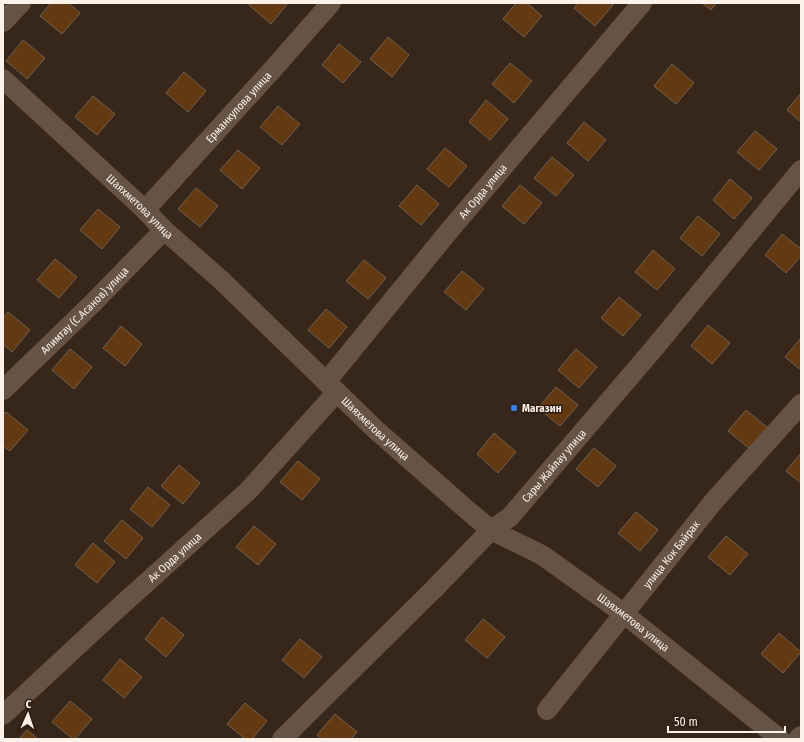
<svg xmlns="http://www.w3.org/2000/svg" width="804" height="742" font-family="'Fira Sans Condensed',sans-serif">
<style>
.building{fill:#623910;stroke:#736152}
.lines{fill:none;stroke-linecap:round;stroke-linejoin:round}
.minor{stroke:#655445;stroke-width:20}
.shop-dot{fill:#3f7fe0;stroke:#2c1d10;stroke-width:1.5}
.labels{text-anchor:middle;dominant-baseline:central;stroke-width:3;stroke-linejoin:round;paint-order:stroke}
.street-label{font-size:11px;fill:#fdf2ea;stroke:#2c1d10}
.poi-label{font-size:11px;font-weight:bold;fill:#fdf2ea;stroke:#2c1d10;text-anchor:start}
</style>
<rect width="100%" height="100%" fill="#37271a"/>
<!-- building -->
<path class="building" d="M51,3H68L80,13L62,34L40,16Z
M251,3H288L271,24L249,5Z
M516,3H527L542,16L524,37L503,19Z
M578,3H611L613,5L595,26L574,8Z
M702,3H716L711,10Z
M388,37L409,55L392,77L370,59Z
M23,40L45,58L27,79L6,61Z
M339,44L361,62L343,83L322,65Z
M510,63L532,81L514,103L492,84Z
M672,64L694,83L676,104L654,86Z
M184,72L206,91L188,112L166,93Z
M801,93V122L787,110Z
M93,96L115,114L97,135L75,117Z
M486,100L508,119L490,140L469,122Z
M278,106L300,124L282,145L260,127Z
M584,122L606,140L588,161L567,143Z
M755,131L777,149L759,170L737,152Z
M445,148L467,166L449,187L427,169Z
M238,150L260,168L242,189L220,170Z
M552,157L574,175L556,196L534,178Z
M730,179L752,198L734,219L713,200Z
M417,185L439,204L421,225L399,206Z
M520,185L542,203L524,224L502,206Z
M196,188L218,206L200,227L178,209Z
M98,209L120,227L102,249L80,230Z
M698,216L720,234L702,256L680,238Z
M782,234L801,249V256L786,273L765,255Z
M653,250L675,269L657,290L635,272Z
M55,259L77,277L59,298L37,280Z
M364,260L386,278L368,299L346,281Z
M462,271L484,289L466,310L444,292Z
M619,297L641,315L623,336L601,318Z
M326,309L347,327L329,348L308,330Z
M8,312L30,330L12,352L3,344V318Z
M708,325L730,343L712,364L691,346Z
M121,326L142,344L125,366L103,348Z
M801,338V370L785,357Z
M70,349L92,367L74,389L52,370Z
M576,349L597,367L579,388L558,370Z
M556,387L578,405L560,426L538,408Z
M746,410L768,428L750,449L728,431Z
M6,412L28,430L10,451L3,446V415Z
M494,433L516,452L498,473L477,454Z
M594,448L616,466L598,487L576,469Z
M801,453V483L786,471Z
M298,461L320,479L302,500L280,482Z
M179,465L200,483L183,504L161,486Z
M148,487L170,505L152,527L130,509Z
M636,512L658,530L640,551L618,533Z
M122,520L143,538L126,559L104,541Z
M254,526L276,544L258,565L236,547Z
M726,536L748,554L730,575L708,557Z
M93,543L115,562L97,583L75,565Z
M162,617L184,635L166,657L145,639Z
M483,619L505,637L487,658L465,640Z
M779,633L801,652L783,673L761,654Z
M300,639L322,657L304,678L282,660Z
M120,659L142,677L124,698L103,680Z
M70,701L92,719L75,739H73L52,722Z
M245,703L267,721L252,739H245L227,724Z
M335,714L357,732L351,739H322L317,735Z
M27,730L38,739H19Z"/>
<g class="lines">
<!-- minor -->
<g class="minor">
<path d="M3,22L21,3"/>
<path id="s1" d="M3,79L145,210L164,230L220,279L376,430L466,509L491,530L542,555L623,613L780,739"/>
<path id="s2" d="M145,210L273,69L331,3"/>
<path id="s3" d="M326,382L449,231L642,3"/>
<path id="s4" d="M3,390L93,303L164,230"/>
<path id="s5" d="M547,710L713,502L801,404"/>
<path id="s6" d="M3,715L115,611L248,491L337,392"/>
<path id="s7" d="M282,739L434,589L491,530L510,517L656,346L801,170"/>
<path d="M798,739L801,736"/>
</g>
</g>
<!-- markers -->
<circle class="shop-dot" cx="514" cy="408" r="4"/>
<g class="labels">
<!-- street labels -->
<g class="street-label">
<text stroke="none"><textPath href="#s2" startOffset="139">Ерманкулова улица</textPath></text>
<text stroke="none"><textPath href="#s3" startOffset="247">Ак Орда улица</textPath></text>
<text stroke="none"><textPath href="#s1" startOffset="187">Шаяхметова улица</textPath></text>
<text stroke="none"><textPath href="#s4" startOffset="114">Алимтау (С.Асанов) улица</textPath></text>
<text stroke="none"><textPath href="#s1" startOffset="511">Шаяхметова улица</textPath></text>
<text stroke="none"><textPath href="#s7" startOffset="386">Сары Жайлау улица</textPath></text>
<text stroke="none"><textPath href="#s5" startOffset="199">улица Кок Байрак</textPath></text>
<text stroke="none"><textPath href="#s6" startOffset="233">Ак Орда улица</textPath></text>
<text stroke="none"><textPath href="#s1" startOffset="835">Шаяхметова улица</textPath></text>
</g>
<!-- poi labels -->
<g class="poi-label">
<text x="522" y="408">Магазин</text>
</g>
</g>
<!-- border -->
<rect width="804" height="742" fill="none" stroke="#fdf2ea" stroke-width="8"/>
<!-- north arrow -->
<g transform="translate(28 714) rotate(3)" stroke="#2c1d10" stroke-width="3" paint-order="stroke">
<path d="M0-3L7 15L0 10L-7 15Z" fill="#fdf2ea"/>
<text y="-6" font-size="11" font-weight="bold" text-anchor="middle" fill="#fdf2ea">С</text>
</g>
<!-- scale -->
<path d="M668 726v6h117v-6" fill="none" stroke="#fdf2ea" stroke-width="2"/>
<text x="674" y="726" font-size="12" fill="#fdf2ea" stroke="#2c1d10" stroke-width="3" paint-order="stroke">50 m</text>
</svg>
